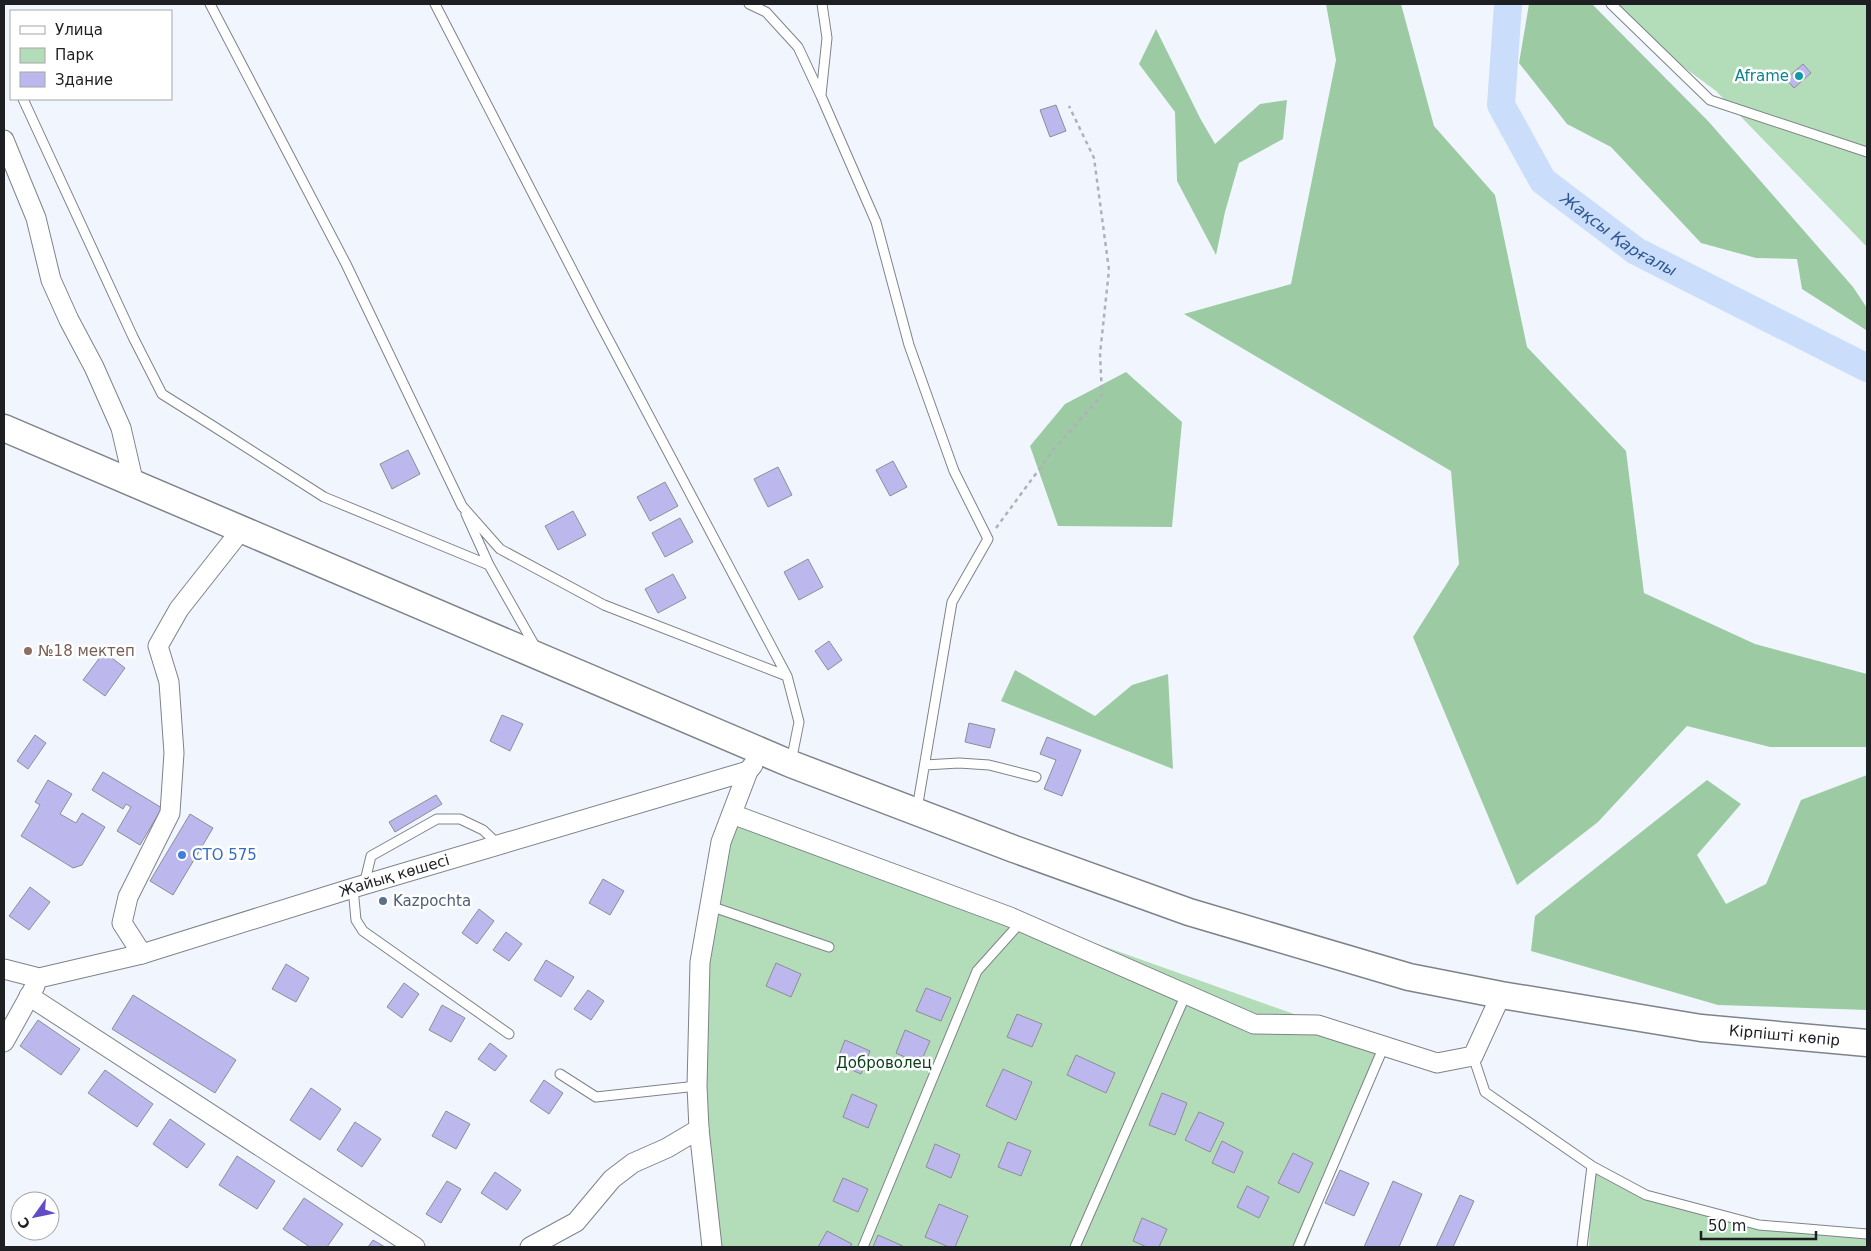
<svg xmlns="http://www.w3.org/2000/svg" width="1871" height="1251" font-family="'DejaVu Sans',sans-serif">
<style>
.green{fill:#b3ddb8}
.forest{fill:#9ccba3}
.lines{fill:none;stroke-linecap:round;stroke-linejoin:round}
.river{stroke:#cadefb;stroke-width:28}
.building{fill:#bcb8ed;stroke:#8e8d96}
.lane-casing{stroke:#7e838a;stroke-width:11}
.street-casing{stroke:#7e838a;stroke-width:21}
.secondary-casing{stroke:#7e838a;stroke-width:29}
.path{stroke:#aeb2b8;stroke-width:2.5;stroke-dasharray:4 4;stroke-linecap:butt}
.lane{stroke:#fff;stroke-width:9}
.street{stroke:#fff;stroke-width:19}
.secondary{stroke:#fff;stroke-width:26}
.culture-dot{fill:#0f9aa8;stroke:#fff;stroke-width:2}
.education-dot{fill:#8d6e63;stroke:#fff;stroke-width:2}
.shop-dot{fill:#3f7fe0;stroke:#fff;stroke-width:2}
.service-dot{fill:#5c6f8a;stroke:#fff;stroke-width:2}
.labels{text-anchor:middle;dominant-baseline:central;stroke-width:5;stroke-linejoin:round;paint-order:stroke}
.culture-label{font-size:15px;fill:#0d838f;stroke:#fff;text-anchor:end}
.education-label{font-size:15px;fill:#785e54;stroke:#fff;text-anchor:start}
.shop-label{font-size:15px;fill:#366cbe;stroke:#fff;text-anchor:start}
.street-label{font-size:15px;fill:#1d1f22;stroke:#fff}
.service-label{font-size:15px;fill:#4e5e75;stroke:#fff;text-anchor:start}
.park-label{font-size:15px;fill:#0c411c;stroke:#fff}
.water-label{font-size:16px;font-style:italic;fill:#2e5791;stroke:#fff}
</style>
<rect width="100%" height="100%" fill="#f1f6fe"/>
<!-- green -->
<path class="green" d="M1607,4H1867V247L1716,91L1631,28Z
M732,814L1384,1046L1305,1247H718L697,1086L710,906Z
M1592,1166L1646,1195L1759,1225L1867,1234V1247H1589Z"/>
<!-- forest -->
<path class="forest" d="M1326,4H1401L1434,126L1495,195L1527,347L1626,451L1644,593L1755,644L1867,674V744L1866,747H1770L1687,726L1598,822L1517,885L1413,637L1459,564L1451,471L1184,314L1291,284L1336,60Z
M1529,4H1592L1709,122L1853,287L1867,308L1866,330L1802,289L1797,259L1756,258L1701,243L1611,147L1567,124L1519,63Z
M1156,29L1200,118L1215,144L1260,104L1287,100L1283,139L1239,163L1225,212L1216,255L1177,181L1175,112L1139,64Z
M1126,372L1182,422L1172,527L1058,526L1030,446L1065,404Z
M1015,670L1095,716L1132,685L1168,674L1173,769L1001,701Z
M1867,775V1010L1718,1005L1531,951L1535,916L1707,780L1741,804L1697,855L1726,904L1766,884L1801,800Z"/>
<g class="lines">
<!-- river -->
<path class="river" id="s1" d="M1508,4L1501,105L1543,181L1636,251L1867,368"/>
</g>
<!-- building -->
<path class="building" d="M1803,64L1811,73L1794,88L1786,79Z
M1056,105L1066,131L1050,137L1040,110Z
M408,450L420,474L392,489L380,464Z
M893,461L907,487L890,496L876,470Z
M778,467L792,495L768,507L754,479Z
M665,482L678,506L650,521L637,497Z
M573,511L586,535L558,550L545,526Z
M680,518L693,542L665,557L652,533Z
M808,559L823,587L799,600L784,572Z
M673,574L686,598L658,613L645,589Z
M829,641L842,660L828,670L815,651Z
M104,652L125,668L105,696L83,680Z
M502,715L523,724L510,751L490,741Z
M969,723L995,729L990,748L965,742Z
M35,735L46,743L28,769L17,761Z
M1047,737L1081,750L1062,796L1044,789L1056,760L1040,754Z
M103,772L162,808L140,845L117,831L131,807L126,804L123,809L92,790Z
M48,780L72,794L60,814L76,823L82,813L105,827L82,865L73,868L21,836L40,805L35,802Z
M436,795L442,804L395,832L389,822Z
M190,814L213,828L173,895L150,881Z
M603,879L624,891L610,915L589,903Z
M30,887L50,902L29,930L9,916Z
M479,909L494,921L477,944L462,933Z
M506,932L522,944L509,961L493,950Z
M546,960L574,977L561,997L534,980Z
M776,963L801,974L791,997L766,986Z
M286,964L309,978L296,1002L272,989Z
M404,983L419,994L402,1018L387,1007Z
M926,988L951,998L941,1021L916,1011Z
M588,990L604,1001L591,1020L574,1009Z
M133,995L236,1060L215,1093L112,1029Z
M442,1005L465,1018L451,1042L429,1030Z
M1017,1014L1042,1024L1032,1047L1007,1037Z
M38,1020L80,1049L61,1075L20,1046Z
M905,1030L930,1041L920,1064L896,1053Z
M845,1040L870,1051L861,1074L836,1063Z
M490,1043L507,1056L495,1071L478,1059Z
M1076,1055L1115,1073L1106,1093L1067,1075Z
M1003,1069L1032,1082L1016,1120L986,1106Z
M105,1070L153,1104L137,1127L88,1093Z
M544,1080L563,1093L549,1114L530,1101Z
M311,1088L341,1109L320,1140L290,1120Z
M1162,1093L1187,1103L1175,1135L1149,1125Z
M852,1094L877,1105L868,1128L843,1117Z
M446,1111L470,1124L456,1149L432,1136Z
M1199,1112L1224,1123L1210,1152L1185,1140Z
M170,1119L205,1144L187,1168L153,1144Z
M355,1122L381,1139L362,1167L337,1150Z
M1222,1141L1243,1152L1234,1173L1212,1163Z
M1008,1142L1031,1151L1021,1176L998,1167Z
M935,1144L960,1155L951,1178L926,1167Z
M1293,1153L1313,1163L1299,1193L1278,1183Z
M237,1156L275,1181L257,1209L219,1185Z
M1340,1170L1369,1183L1354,1216L1325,1203Z
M495,1172L521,1190L507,1210L481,1193Z
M843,1178L868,1189L858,1212L833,1201Z
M447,1181L461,1189L441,1223L426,1214Z
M1393,1181L1422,1194L1399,1247H1364Z
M1247,1186L1269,1197L1259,1218L1237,1207Z
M1460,1195L1474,1201L1453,1247H1436Z
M304,1198L343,1224L327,1247H310L283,1229Z
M939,1204L968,1216L955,1247H949L925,1237Z
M1142,1218L1167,1229L1159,1247H1147L1133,1241Z
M827,1231L852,1244L850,1247H818Z
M878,1235L903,1246L902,1247H873Z
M373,1240L385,1247H368Z"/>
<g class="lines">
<!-- lane casing -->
<g class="lane-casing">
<path id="lane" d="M210,4L346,264L462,506L500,549L604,605L787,676L799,722L791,762
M435,4L596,316L787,676
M749,4L766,12L798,47L821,96L876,222L909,345L954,471L988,539L952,602L917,809
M1611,4L1710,100L1867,152
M821,95L827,38L822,4
M23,99L133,337L162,394L213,426L324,497L489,565
M466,514L489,565L536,648
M925,765L959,763L989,765L1036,777
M364,885L371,856L437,819H460L483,830L499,845
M353,888L356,920L363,931L509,1034
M710,906L829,947
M1473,1056L1485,1092L1592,1166L1646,1195L1759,1225L1867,1234
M560,1074L596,1097L697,1086
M863,1247L977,971L1021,922
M1075,1247L1186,994
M1298,1247L1384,1046
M1582,1247L1592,1166"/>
</g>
<!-- street casing -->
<g class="street-casing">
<g id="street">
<path d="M4,140L36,218L51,280L69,320L94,367L121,428L134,484"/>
<path d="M732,814L1010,917L1254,1024L1318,1025L1437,1063L1473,1056L1501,995"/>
<path d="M142,954L122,923L128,897L170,813L174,753L169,682L158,646L179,609L242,529"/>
<path id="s2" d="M4,969L39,978L142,954L353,888L748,771"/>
<path d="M29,996L415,1247"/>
<path d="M4,1042L35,986"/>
<path d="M530,1247L576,1222L612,1179L633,1163L667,1148L699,1129"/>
<path d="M712,1247L699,1129L697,1086L700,962L721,842L748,771L753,765"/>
</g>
</g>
<!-- secondary casing -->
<g class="secondary-casing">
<g id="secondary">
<path id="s3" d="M4,428L791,764L1014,849L1189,912L1409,977L1501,995L1701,1028L1867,1043"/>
</g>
</g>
<!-- path -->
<path class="path" d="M996,528L1054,449L1102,395L1100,354L1109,270L1094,158L1069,106"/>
<!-- lane -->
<use href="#lane" class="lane"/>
<!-- street -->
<use href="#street" class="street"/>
<!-- secondary -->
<use href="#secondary" class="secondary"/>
</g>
<!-- markers -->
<circle class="culture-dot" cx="1799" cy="76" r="5"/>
<circle class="education-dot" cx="28" cy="651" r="5"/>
<circle class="shop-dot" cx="182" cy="855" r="5"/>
<circle class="service-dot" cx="383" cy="901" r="5"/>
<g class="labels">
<!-- culture labels -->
<g class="culture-label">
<text x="1789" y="76">Aframe</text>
</g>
<!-- education labels -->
<g class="education-label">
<text x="38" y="651">№18 мектеп</text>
</g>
<!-- shop labels -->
<g class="shop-label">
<text x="192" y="855">СТО 575</text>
</g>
<!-- street labels -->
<g class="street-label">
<text stroke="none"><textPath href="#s2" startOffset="406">Жайық көшесі</textPath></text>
<text stroke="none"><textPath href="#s3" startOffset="1890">Кірпішті көпір</textPath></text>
</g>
<!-- service labels -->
<g class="service-label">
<text x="393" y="901">Kazpochta</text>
</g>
<!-- park labels -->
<g class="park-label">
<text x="884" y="1063">Доброволец</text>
</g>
<!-- water labels -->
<g class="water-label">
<text stroke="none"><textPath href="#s1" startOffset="281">Жақсы Қарғалы</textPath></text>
</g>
</g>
<!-- border -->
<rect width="1871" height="1251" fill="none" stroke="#1d1f22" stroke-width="10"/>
<!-- legend -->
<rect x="10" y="10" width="162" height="90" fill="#ffffff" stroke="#a5a5a7"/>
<rect x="20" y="26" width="25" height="8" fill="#ffffff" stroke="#a5a5a7"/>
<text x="55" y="35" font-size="15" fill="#1d1f22">Улица</text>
<rect x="20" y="48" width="25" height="15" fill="#b3ddb8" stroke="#a5a5a7"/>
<text x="55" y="60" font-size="15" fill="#1d1f22">Парк</text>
<rect x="20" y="72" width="25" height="15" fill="#bcb8ed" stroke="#a5a5a7"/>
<text x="55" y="85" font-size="15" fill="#1d1f22">Здание</text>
<!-- north arrow -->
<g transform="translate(35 1216) rotate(237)"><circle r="24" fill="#ffffff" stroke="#a5a5a7"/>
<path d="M0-4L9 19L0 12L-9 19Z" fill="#624cc5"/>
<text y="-8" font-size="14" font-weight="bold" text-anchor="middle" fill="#1d1f22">С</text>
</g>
<!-- scale -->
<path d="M1701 1231v8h115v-8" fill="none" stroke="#1d1f22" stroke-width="2.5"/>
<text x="1708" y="1231" font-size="15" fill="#1d1f22" stroke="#ffffff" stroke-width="4" paint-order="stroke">50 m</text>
</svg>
